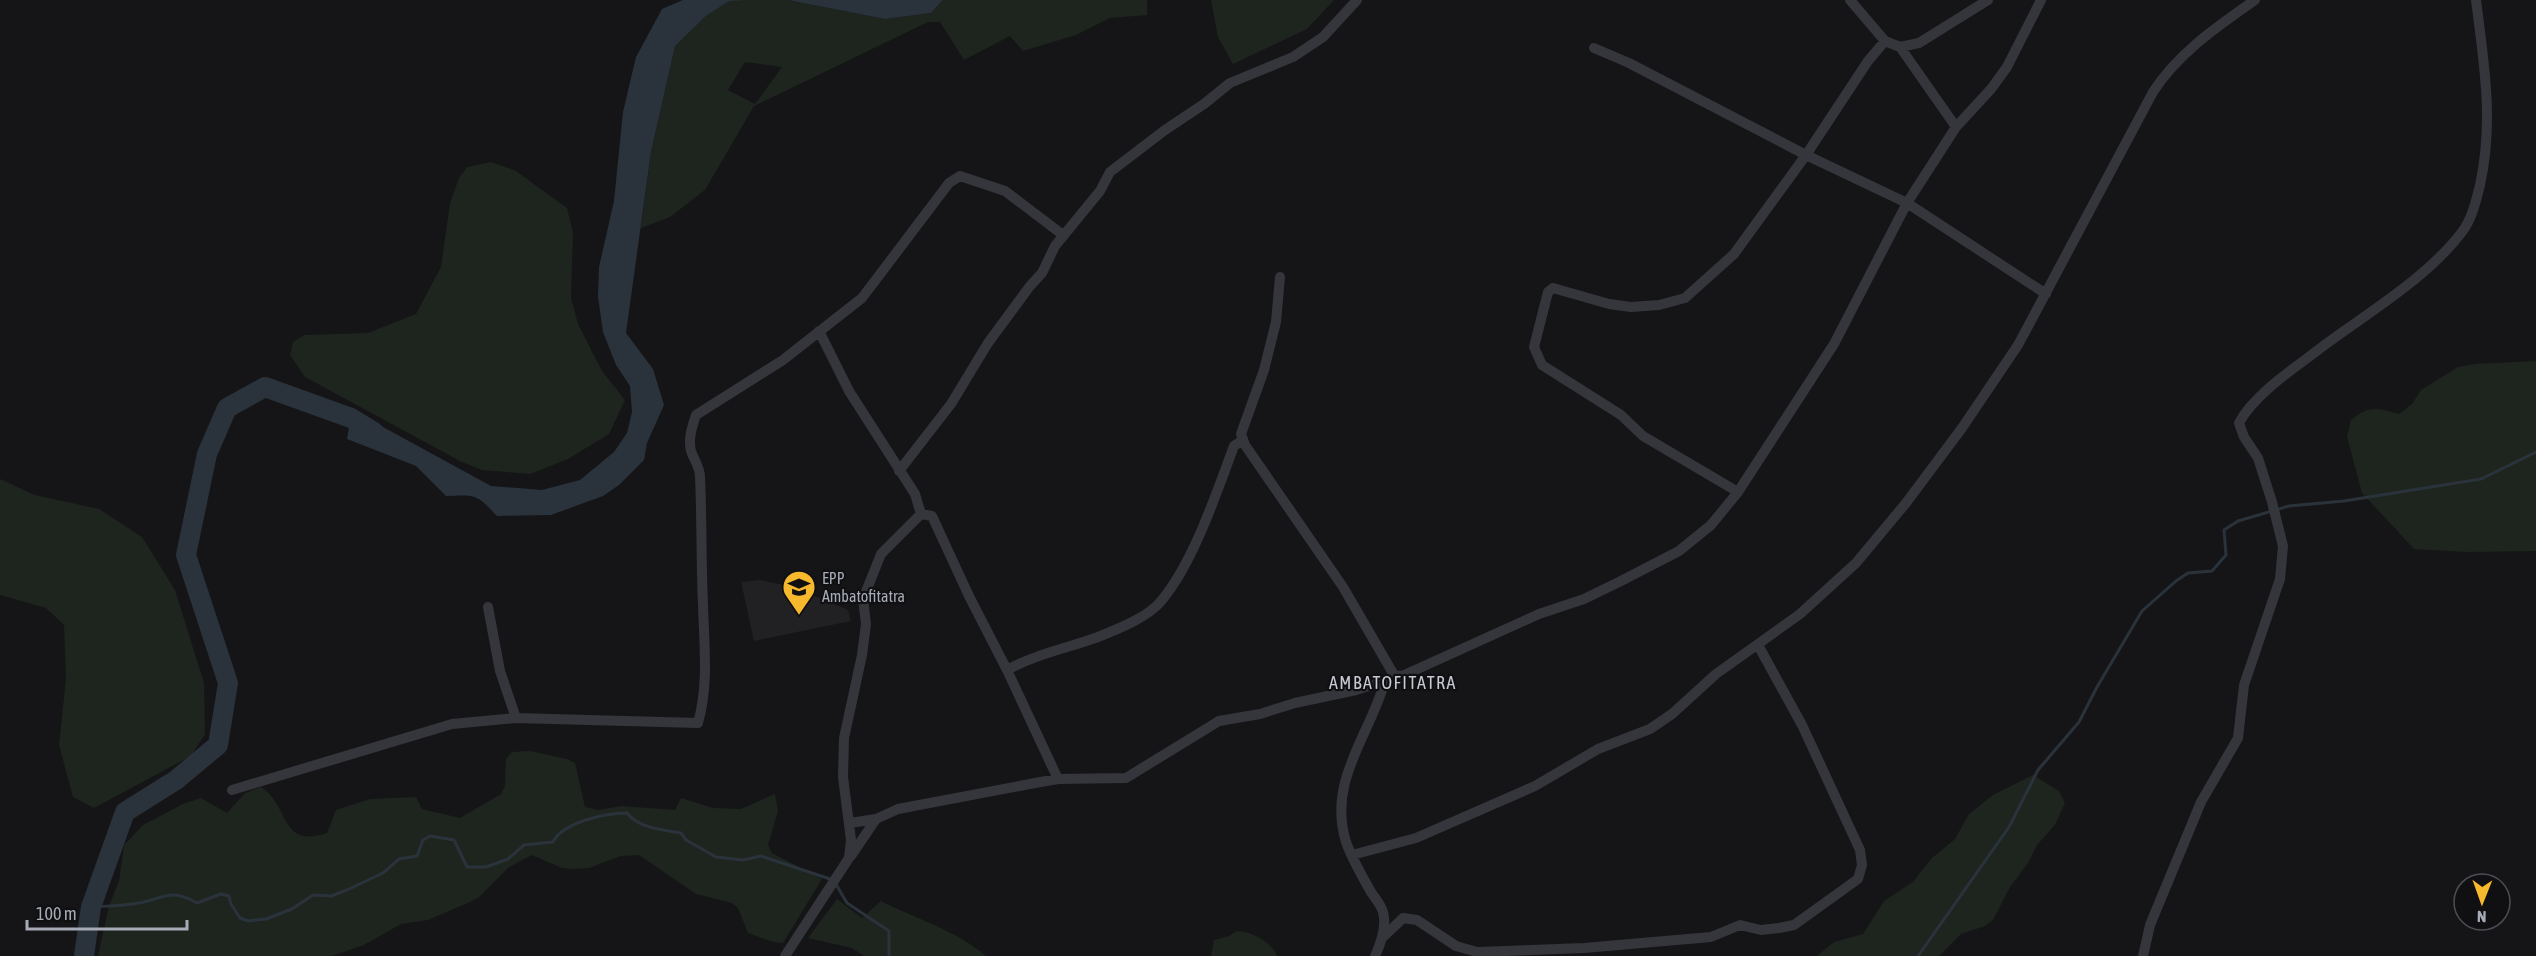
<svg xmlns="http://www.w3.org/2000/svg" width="2536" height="956" font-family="'Asap Condensed',sans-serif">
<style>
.built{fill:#212124}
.green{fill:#1d251e;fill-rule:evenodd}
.water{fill:#2a333b}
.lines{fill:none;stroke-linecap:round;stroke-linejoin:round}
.stream{stroke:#2a333b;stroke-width:3}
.river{stroke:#2a333b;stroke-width:20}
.minor{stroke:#35363c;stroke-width:10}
.labels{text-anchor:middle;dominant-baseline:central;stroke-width:4.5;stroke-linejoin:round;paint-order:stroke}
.poi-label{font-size:16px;fill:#a6abb7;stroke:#101012;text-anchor:start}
.neighbourhood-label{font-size:18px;letter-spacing:1.5px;fill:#c7cad3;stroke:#101012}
</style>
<rect width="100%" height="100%" fill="#151517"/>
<!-- built -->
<path class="built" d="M760,580L794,587L848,610L851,621L754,641L741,582Z"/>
<!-- green -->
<path class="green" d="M729,0H788L885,19L931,13L943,0H1147V15L1110,18L1076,35L1023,51L1010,36L964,60L940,22H928L754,106L705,190L670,217L641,228L651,152L675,46L706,16ZM745,62L782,67L755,104L728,90Z
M1211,0H1334L1307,29L1233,64L1218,37Z
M491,162L516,171L567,208L573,233L571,298L578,324L602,371L625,400L609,434L568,459L530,474L482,470L460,461L305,377L290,355L293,342L304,335L368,333L416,314L441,267L450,203L459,178L467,167Z
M2536,361V551L2467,552L2414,549L2362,493L2347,437L2351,420C2369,405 2377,408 2399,414L2412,404L2421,390L2458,367L2475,364Z
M0,479L35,495L99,509L142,537L175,590L204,683L205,734L191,756L94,808L73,797L59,745L66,679L64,625L46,608L0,595Z
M530,751L567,759L575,763L585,807L598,810L621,806L675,810L681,798L713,808L741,809L775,794L778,811L768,845L772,853L822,879L783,943L773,942L748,933L738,908L732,903L696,894L639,855L621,856L589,868L571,869L562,868L532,855L509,867L478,898L470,902L428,920L401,924L364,945L332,956H98L109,906L119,881L124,845L143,825L183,804L201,798L227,813L245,793L261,787C290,805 279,849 327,833L336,810L370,799L416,797L422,809L460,818L501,794L505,786L506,759L512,752Z
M2033,775L2059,791L2065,803L2055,825L2037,845L2028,863L2010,887L1993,920L1985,926L1961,934L1939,956H1817L1834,942L1863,934L1884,901L1913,882L1932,858L1955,839L1969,814L1993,795Z
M837,899L862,918L881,901C916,919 956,930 986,956H864L852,948L808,938Z
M1237,931C1251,931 1272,942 1277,956H1211L1214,940L1229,936Z"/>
<!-- water -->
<path class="water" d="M683,0H746L729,1L706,16L675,46L651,152L626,333L653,369L664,405L647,443L644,460L619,485L603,496L551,515L497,516C476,494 477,495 446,496L416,466L347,439L352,410L491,486L542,490L580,480L614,452L627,433L632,412L630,386L616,365L603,332L598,297L599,267L614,201L623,112L636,57L662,9Z
M788,0H943L931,13L885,19Z"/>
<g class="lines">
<!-- stream -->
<path class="stream" d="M837,886L847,903L889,931V956
M91,907C107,906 123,906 139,903C165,898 170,888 197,903L221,894L229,896L231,904L240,918L248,921L266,919L292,909L313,895L331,896L347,890L383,873L399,859L417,856L423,840L430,836L454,840L467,867H486L508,859L524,845L553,842C563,822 606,813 627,813C638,828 663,830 681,833L686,840L716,857L743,860L761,856L830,879
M1918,956L2009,827L2038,770L2079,722L2097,687L2142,611L2176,581L2188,573L2212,571L2226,555L2224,530L2238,521L2289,506L2344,501L2481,479L2536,452"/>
<!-- river -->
<path class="river" d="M84,956L91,907L125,812L176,780L218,745L228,683L186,555L207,454L227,408L265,387L351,418L374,432"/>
<!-- minor -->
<path class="minor" d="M1850,0L1885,41L1900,47L1919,43L1988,0
M1900,47L1956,127
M1594,48L1629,63L1806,155L1907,203L2046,294
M1280,277L1276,322L1264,370L1241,434L1245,445L1343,587L1394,675
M899,471L951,404L988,343L1030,286L1042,273L1055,246L1100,191L1110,172L1165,130L1204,104L1230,83L1293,57L1323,37L1357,0
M1738,492L1643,436L1621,415L1542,365L1534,347L1548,292L1553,288L1609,304L1631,307L1659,305L1685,298L1734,254L1806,155L1868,61L1885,41
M921,514L932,516L969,596L1007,670L1058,779
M488,607L500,671L516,718
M1007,670C1036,654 1068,648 1098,637C1118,629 1149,617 1162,600C1194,561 1216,494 1234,446L1243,440
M232,790L452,724L516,718L698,723C709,684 704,645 703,605C701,562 702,520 700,477C700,467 694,460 691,451C688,439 692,427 696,415L783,360L862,298L949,183L960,176L1005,191L1063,235
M850,823L876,819L898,809L1035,783L1058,779L1126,778L1219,721L1260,714L1295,703L1356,690L1385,681
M1352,855L1416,838L1535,786L1598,749L1650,729L1672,714L1716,674L1800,614L1856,563L1906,503L1962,428L2018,345L2153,92C2178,53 2218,26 2255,0
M851,856L876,819
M1383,937L1403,918L1417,920L1456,946L1477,952L1584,948L1711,937L1740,925L1761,930L1779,928L1794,925L1858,879L1862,865L1860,850L1802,725L1758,645
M785,956L849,858L851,840L843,777L844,738L862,655L866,624L863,599L881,554L921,514L915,494L849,391L819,331
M1375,956C1381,943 1387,927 1383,912C1381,905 1375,898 1371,892C1362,876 1352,859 1346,842C1327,781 1370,735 1385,681L1394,675L1402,676L1539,614L1584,599L1619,582L1679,551L1711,525L1738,492L1834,344L1907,203L1956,127L1991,89L2007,67L2041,0
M2143,956L2150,925L2201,802L2238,738L2244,685L2280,579L2283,546L2272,502L2258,458L2244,437L2239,423C2254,394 2296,367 2322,347C2369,312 2427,278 2462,232C2472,219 2476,201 2480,185C2494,121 2484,64 2476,0"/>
</g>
<!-- icons -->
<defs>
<g id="school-pin" transform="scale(1.725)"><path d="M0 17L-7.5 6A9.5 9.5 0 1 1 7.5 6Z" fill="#f6b82d" stroke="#101012"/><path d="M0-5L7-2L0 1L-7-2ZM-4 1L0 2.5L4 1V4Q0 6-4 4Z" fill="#111"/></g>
</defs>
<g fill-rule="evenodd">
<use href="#school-pin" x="799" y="587"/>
</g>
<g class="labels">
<!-- poi labels -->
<g class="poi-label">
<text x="822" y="578">EPP<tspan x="822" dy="18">Ambatofitatra</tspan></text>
</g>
<!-- neighbourhood labels -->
<g class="neighbourhood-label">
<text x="1393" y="682">AMBATOFITATRA</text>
</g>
</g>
<!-- north arrow -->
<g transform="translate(2482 902) rotate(181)"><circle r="28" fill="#101012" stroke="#4c4e54" stroke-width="1.5"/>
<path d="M0-4.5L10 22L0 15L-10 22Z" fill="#f6b82d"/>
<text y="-9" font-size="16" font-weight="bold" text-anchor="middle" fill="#a6abb7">N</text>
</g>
<!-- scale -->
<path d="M27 920v9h160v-9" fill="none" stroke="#a6abb7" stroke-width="3"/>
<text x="36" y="920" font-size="18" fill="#a6abb7" stroke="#101012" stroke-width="4.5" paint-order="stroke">100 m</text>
</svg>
